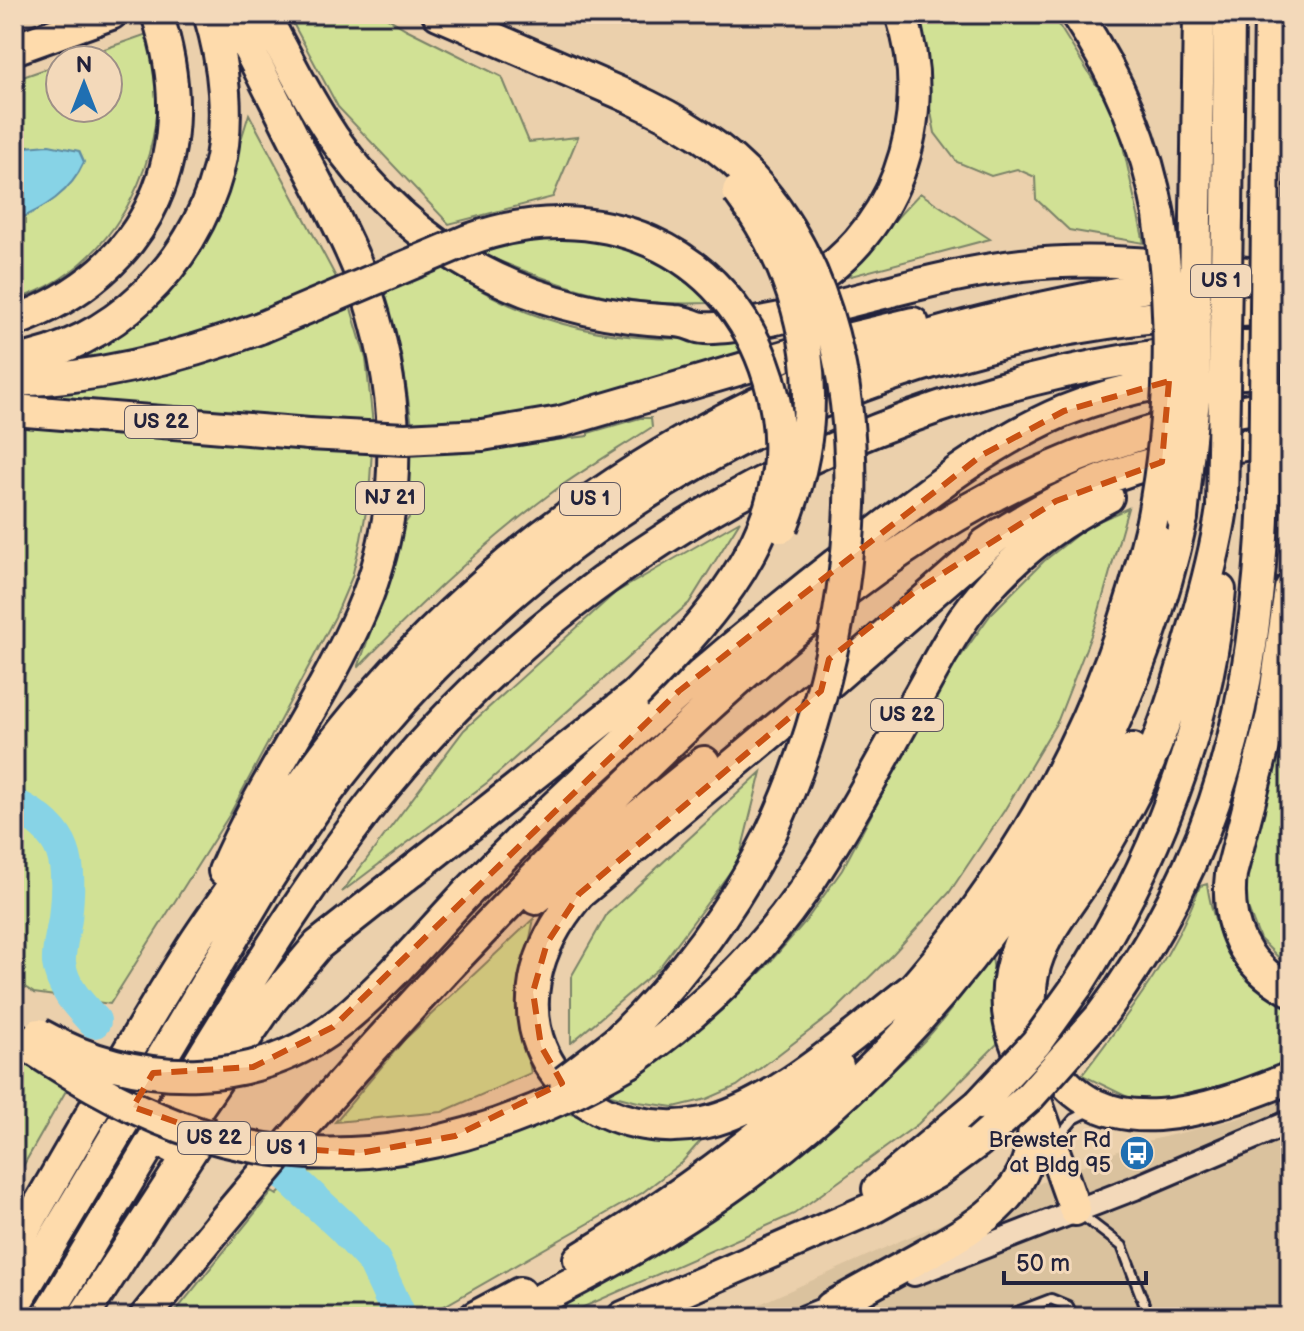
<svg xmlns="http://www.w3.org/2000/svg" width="1304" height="1331" font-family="'Balsamiq Sans',sans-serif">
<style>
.built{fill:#dac29e}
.green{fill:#d1e195;stroke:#7a8268;stroke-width:2}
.water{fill:#87d3e6;stroke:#5f8ca2;stroke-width:2}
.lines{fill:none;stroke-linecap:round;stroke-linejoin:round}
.river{stroke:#87d3e6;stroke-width:34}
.lane-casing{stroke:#22223b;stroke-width:14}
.secondary-casing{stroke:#22223b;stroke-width:28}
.highway-casing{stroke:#22223b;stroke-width:36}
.lane{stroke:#f3d9ba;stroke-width:8}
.secondary{stroke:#f3d9ba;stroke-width:22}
.highway{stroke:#fedbac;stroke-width:30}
.highway-bridge-casing{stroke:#22223b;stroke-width:36;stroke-linecap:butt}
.highway-bridge{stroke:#fedbac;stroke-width:30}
.marked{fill:#ca5113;fill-opacity:0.2;stroke:#ca5113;stroke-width:6;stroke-dasharray:16 10;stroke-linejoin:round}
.labels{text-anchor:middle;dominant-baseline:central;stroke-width:6;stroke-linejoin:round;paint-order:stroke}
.shield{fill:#f3d9ba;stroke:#615961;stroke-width:2}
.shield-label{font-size:20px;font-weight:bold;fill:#22223b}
.poi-label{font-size:22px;fill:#22223b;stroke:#f3d9ba;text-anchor:end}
</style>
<rect width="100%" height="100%" fill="#ebd0ac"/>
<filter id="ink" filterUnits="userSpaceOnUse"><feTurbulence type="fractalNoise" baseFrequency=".0125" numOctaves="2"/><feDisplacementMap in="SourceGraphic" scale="16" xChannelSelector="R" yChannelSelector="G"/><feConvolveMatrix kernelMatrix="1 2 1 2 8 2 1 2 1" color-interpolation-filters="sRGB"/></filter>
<g filter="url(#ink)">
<!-- built -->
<path class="built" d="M1290,1097V1317H731L902,1240L1135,1144L1237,1119Z"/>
<!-- green -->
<path class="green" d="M288,14H381L406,29L502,77L529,142L578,137L553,197L449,224L338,107Z
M912,14H1048L1060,27L1117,118L1144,243L1069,230L1036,199L1035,177L1017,169L991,176L957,162L935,133Z
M147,34C151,48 156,62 158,76C160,86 158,98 157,107C151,192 98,275 14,300V221L28,215L29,146L14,148V80L60,64V108H108V60H73Z
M249,114L338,281L244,321L182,342L75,366L58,360L219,211Z
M920,193L990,239L840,279Z
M542,238C620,239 652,250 710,303C618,307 563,288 480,253L509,243Z
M439,266C468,283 496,300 527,312C594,338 665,343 735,336L744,351L584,403L498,419L412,425L402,358L383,291Z
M350,305L366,359L373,425L14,397Z
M640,418H651L652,427C620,448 586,468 554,491C483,544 419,604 358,668L394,564L401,529L409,518V451L522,444L588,436V433Z
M14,423L372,450L369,495L361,539L352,577L335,617L230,814L110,1004L34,993L14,980Z
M1128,508L1095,625L1058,720L1004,811L949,893L893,954L833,1013L737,1086L707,1099L674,1107L638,1102L607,1094L693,1033L764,969L805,922L842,870L939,687L991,614L1044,561L1088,526Z
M740,521L689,603L488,782L342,892L464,730L615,593Z
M1290,680V969L1260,939L1242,893Z
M761,772L739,860L658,969L571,1043V977L607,914Z
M1207,884C1215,937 1238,985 1290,1008V1061L1207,1095L1142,1104L1082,1075C1128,1014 1173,958 1200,886Z
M534,918L518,1001L531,1073L442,1112L335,1122L404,1040Z
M992,956L1002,1039L918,1124L794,1214L561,1317H542C673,1243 800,1157 910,1055C939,1029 967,987 992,956Z
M14,1052L67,1089L14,1182Z
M567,1113L658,1140L703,1138L682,1162L642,1193L425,1317H171L272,1192L277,1195L300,1172L405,1165Z"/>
<!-- water -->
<path class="water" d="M49,145L79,151L84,162C71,192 44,209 14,221V148Z"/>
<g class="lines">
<!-- river -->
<path class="river" d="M14,805C69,832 71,862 65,919C63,933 58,949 59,963C62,987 78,1004 94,1021
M288,1176L343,1227L374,1261L400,1317"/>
<!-- lane casing -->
<g class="lane-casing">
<path id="lane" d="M1057,1139L1074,1119L1092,1110
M1079,1213L1122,1246L1149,1317
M1004,1317L1051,1299L1068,1306L1073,1317"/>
</g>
<!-- secondary casing -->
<g class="secondary-casing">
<path id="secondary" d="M914,1274L1135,1188L1290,1122
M805,1317L845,1301"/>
</g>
<!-- highway casing -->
<g class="highway-casing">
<path id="highway" d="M264,14C286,56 307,98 333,137C416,256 531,314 675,321C684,321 689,324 698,327C707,330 719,327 728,327C827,314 922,276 1022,265C1110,255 1201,269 1290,277
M438,14L627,96
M1076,14C1118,77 1146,141 1159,215
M14,49L111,14
M1196,216L1199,14
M1227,217L1229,14
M1267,219L1270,14
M793,292C895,240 937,120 901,14
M14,321C152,272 202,150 157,14
M14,361C111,346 193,266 218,171C231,121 224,63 209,14
M14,381C99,378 180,358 260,328
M14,410L309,434
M482,435L560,422L826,344L913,323
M1222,508C1216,550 1205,590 1193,631C1176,691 1158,751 1128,806C1113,833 1098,859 1082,884C1063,912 1040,940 1033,974C1027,1002 1034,1031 1047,1056C1097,1153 1213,1109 1290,1078
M985,544C1031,513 1080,486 1133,469C1183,453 1238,446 1290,438
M1290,589L1272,715L1231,874C1225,925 1244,966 1290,990
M224,871C263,780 323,700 362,609C408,503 400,380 360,273C344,232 322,193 302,154C278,107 255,60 230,14
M467,893C589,768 719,654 857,547C922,497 988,443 1064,411C1135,382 1214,372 1290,371
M536,899L704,762
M1077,986C1153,867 1208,731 1220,590
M912,989C855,1033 774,1108 703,1123C612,1141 517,1081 535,980C541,947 558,919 579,894L802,707L1001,533
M900,1003C1023,867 1110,706 1151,526
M1100,1017C1220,857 1257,693 1264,496
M617,1041C680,980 732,911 771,833
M630,1062C697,1015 755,960 802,893C844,831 879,765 916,700C936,665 954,628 980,597C1015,555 1059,522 1108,497
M171,1147L271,1001L318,945L635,695
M878,1189L979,1104
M1075,1210L1013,1036C990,959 1042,902 1082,841C1101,812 1118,781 1133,749
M14,1248C71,1149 128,1048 189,951C207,922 228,895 246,867C287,805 328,745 377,690C505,545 668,432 849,363C947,325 1050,305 1153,286
M579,1259C671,1203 759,1141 838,1066
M14,1306L267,881C493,519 863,310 1290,310
M831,1307C862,1290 892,1273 923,1256C986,1221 1038,1191 1034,1110
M47,1317C100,1228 153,1139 206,1051C262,960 318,870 385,787C604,518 943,354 1290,344
M83,1317L204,1131
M145,1317C284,1142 434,976 593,818C713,698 857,563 1010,487C1099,442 1192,415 1290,403
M475,1317L520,1293
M506,1317C595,1272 681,1226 760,1165C967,1007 1127,773 1182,518
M623,1317L875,1207L936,1173L978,1142"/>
</g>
<!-- lane -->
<use href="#lane" class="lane"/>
<!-- secondary -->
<use href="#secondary" class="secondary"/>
<!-- highway -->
<use href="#highway" class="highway"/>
<!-- highway-bridge casing -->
<g class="highway-bridge-casing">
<path id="highway-bridge" d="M627,96C677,119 725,146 761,189C899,355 857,651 771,833
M738,191C813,291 830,410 782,527
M260,328L468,240C595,193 728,245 769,379C780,416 783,455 774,492C755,572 691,638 635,695
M309,434L405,439L482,435
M1264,496L1267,219
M1222,508L1227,217
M1182,518L1194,399L1196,216
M1151,526C1172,423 1174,319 1159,215
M39,1034C134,1088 256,1092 343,1020C388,983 427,935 467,893
M14,1037C67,1072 120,1105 180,1127C336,1184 492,1143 630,1062
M565,1081L617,1041
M979,1104L1036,1043L1077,986
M978,1142L1030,1096L1100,1017"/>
</g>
<!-- highway-bridge -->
<use href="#highway-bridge" class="highway-bridge"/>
</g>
</g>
<!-- marked area -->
<path class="marked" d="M1169,381L1162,462L1056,501L917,590L829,659L821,691L579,894L547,943L533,992L541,1046L562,1083L455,1136L360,1153L242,1145L133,1107L153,1073L253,1067L333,1027L679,691L982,455L1064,411Z"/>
<!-- icons -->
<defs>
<g id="bus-disc" transform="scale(1.8)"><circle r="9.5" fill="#1f6fb2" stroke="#f3d9ba"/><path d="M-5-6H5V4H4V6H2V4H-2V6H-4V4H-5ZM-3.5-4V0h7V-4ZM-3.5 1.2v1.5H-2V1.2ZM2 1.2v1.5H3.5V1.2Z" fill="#fff"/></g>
</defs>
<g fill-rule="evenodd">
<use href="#bus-disc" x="1137" y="1153"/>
</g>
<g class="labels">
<!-- shield labels -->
<g class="shield">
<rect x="1191" y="265" width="60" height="32" rx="6"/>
<rect x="125" y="406" width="72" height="32" rx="6"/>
<rect x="356" y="482" width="68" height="32" rx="6"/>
<rect x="560" y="483" width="60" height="32" rx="6"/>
<rect x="871" y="699" width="72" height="32" rx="6"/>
<rect x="178" y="1122" width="72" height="32" rx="6"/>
<rect x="256" y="1132" width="60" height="32" rx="6"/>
</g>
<g class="shield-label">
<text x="1221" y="281">US 1</text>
<text x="161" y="422">US 22</text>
<text x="390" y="498">NJ 21</text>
<text x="590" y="499">US 1</text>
<text x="907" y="715">US 22</text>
<text x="214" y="1138">US 22</text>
<text x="286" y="1148">US 1</text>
</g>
<!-- poi labels -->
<g class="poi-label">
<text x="1111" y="1140">Brewster Rd<tspan x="1111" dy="25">at Bldg 95</tspan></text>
</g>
</g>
<!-- margin -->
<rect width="1304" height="1331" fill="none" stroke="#f3d9ba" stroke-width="48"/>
<rect x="24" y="24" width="1256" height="1283" fill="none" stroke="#22223b" stroke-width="3" filter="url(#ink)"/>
<!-- north arrow -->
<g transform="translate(84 84)"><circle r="38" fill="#f3d9ba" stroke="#9f9087" stroke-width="2"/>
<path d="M0-6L14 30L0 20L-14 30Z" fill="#1f6fb2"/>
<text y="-12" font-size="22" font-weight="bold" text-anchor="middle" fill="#22223b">N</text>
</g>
<!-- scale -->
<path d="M1004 1271v12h142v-12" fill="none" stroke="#22223b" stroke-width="4"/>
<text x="1016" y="1271" font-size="24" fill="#22223b" stroke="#f3d9ba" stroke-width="6" paint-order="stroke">50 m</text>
</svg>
